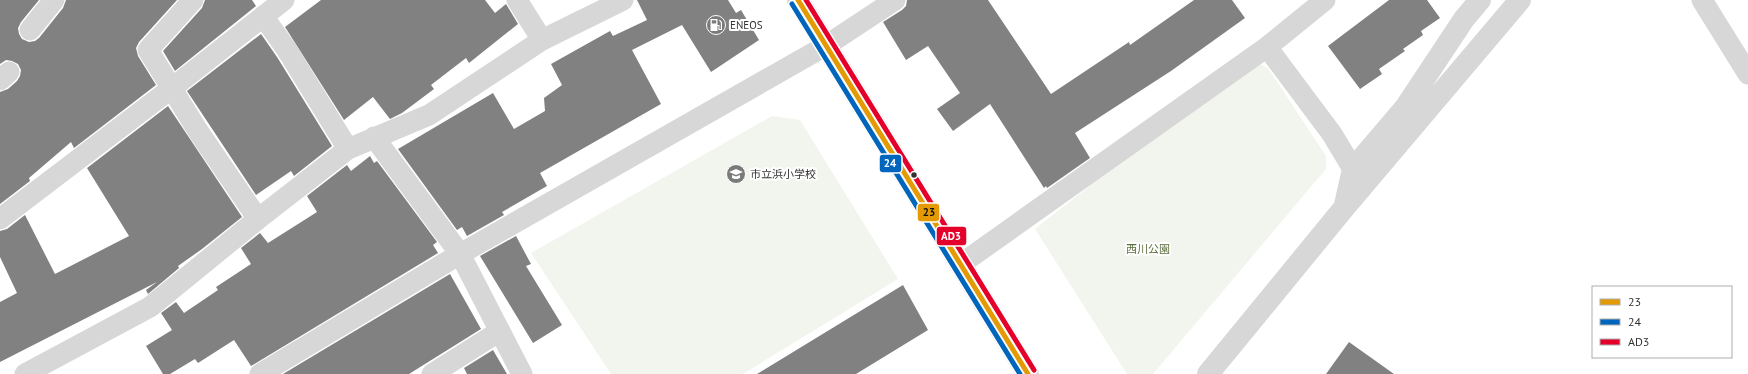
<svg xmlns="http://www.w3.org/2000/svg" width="1748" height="374" font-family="'PT Sans','Noto Sans JP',sans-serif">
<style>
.green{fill:#f2f5ed}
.building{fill:#818181}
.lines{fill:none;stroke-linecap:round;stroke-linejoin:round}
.minor{stroke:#d7d7d7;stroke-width:21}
.tertiary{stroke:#d7d7d7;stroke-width:22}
.bus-1-casing{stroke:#fff;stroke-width:8}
.bus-2-casing{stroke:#fff;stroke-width:8}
.bus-3-casing{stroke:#fff;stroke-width:8}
.bus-1{stroke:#e39a05;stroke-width:5}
.bus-2{stroke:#0065bd;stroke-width:5}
.bus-3{stroke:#e4002b;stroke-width:5}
.bus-dot{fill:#333;stroke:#fff;stroke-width:1.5}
.labels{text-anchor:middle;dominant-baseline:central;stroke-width:4;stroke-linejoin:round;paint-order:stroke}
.poi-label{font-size:11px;fill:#333;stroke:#fff;text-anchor:start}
.park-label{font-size:11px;fill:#5d703e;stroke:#fff}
.line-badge{stroke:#fff;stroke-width:1.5}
.badge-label{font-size:11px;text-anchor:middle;font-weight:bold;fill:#fff}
.pale-badge-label{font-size:11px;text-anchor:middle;font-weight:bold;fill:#111}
</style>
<rect width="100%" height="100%" fill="#fff"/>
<!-- green -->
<path class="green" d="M1257,63L1268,68L1326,156V169L1153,374H1127L1035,229L1228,77Z
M772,116L800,120L898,279L743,374H611L531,253Z"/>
<!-- building -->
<path class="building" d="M0,0H39L21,22L18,28L19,34L22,39L29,42L35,41L39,38L63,8L66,0H177L139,42L136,48L138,56L156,85L74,148L71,142L29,178L30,181L0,204V92L8,89L17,81L20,76L21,70L18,64L12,61L6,60L0,64Z
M205,0H252L256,6L175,71L163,51L202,8Z
M321,0H485L495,13L506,4L518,24L469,63L466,58L431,85L434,89L402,113L390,119L373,97L344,120L285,27Z
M637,0H728L736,13L741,10L759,40L711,72L682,25L632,50L661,104L540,173L547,186L502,212L504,215L467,236L462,227L457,230L398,149L493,93L514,129L545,111L544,98L562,85L551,64L610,31L613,36L647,20Z
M907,0H988L1051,94L1129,42L1130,45L1194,0H1232L1245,18L1171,71L1075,133L1090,158L1047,188L1046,186L1044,188L990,104L953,131L937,109L960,93L928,46L906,60L883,22L902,10L906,6Z
M1389,0H1427L1440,18L1421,31L1423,35L1403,49L1405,51L1379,69L1382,74L1360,89L1328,46Z
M261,34L277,57L332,146L294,176L291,171L256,195L187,91Z
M168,106L242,217L202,249L178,266L179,268L148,294L146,290L157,282L0,362V302L17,293L0,257V231L7,229L25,215L55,274L129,236L87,168Z
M370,156L374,163L377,161L437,242L433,245L438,253L251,366L234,340L198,363L195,359L170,374H163L146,346L172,330L161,313L176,302L184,313L218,290L216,287L251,264L241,248L260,233L268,243L317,212L307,196L347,165L351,171Z
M516,236L531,264L526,266L562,325L533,343L480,256Z
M450,274L481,329L409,374H283Z
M903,285L928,330L856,374H757Z
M1349,342L1394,374H1326Z
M493,350L507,374H467L464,368Z"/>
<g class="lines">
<!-- minor -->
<path class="minor" d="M193,0L148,50L198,131L258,219
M517,0L542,40
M1702,0L1748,74
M263,16L287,50L348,149
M30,30L54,0
M1267,47L1332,134L1353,169
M0,80L9,72
M374,137L460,254L522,374
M0,219L172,88L284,0
M961,264L1267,47L1325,0
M25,374L150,307L258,219L348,149L429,115L542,40L623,0
M260,374L460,254L827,45L895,0
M432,374L500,331"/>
<!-- tertiary -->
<path class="tertiary" d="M798,0L1028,374
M1345,205L1353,169L1405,108L1464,19L1480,0
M1208,374L1344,208L1520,0"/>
<!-- bus-1 casing -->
<g class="bus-1-casing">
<path id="bus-1" d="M798,0L1028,374"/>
</g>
<!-- bus-2 casing -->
<g class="bus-2-casing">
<path id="bus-2" d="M792,4L1020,374"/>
</g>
<!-- bus-3 casing -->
<g class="bus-3-casing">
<path id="bus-3" d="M806,0L1034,370"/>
</g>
<!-- bus-1 -->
<use href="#bus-1" class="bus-1"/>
<!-- bus-2 -->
<use href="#bus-2" class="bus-2"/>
<!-- bus-3 -->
<use href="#bus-3" class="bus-3"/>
</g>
<!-- icons -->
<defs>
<g id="fuel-disc" transform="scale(1)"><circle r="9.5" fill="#7a7a7a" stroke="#fff"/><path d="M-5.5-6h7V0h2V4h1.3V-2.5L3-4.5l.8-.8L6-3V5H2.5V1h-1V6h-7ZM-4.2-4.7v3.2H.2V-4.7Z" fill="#fff"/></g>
<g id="school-disc" transform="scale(1)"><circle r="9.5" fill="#7a7a7a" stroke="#fff"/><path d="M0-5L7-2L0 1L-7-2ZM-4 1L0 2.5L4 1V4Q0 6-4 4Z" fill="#fff"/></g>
</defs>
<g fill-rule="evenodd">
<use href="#fuel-disc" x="716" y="25"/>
<use href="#school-disc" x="736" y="174"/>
</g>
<!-- markers -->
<circle class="bus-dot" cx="914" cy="175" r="3.5"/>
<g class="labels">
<!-- poi labels -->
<g class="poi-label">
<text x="730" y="25">ENEOS</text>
<text x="750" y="174">市立浜小学校</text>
</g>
<!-- park labels -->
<g class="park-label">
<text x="1148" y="249">西川公園</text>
</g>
</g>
<g class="line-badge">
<rect x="879" y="154" width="23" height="19" rx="4" fill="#0065bd"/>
<rect x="917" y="203" width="23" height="19" rx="4" fill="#e39a05"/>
<rect x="936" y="226" width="31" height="20" rx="4" fill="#e4002b"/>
</g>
<g class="badge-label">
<text x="890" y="167">24</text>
<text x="951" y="240">AD3</text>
</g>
<g class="pale-badge-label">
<text x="929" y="216">23</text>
</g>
<!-- legend -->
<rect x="1592" y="286" width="140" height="72" fill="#ffffff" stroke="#adadad"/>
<rect x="1600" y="299" width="20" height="6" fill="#e39a05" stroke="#adadad"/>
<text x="1628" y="306" font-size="12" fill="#333333">23</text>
<rect x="1600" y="319" width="20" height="6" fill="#0065bd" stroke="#adadad"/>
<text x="1628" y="326" font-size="12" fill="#333333">24</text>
<rect x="1600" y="339" width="20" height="6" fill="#e4002b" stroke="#adadad"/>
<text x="1628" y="346" font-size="12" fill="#333333">AD3</text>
</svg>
